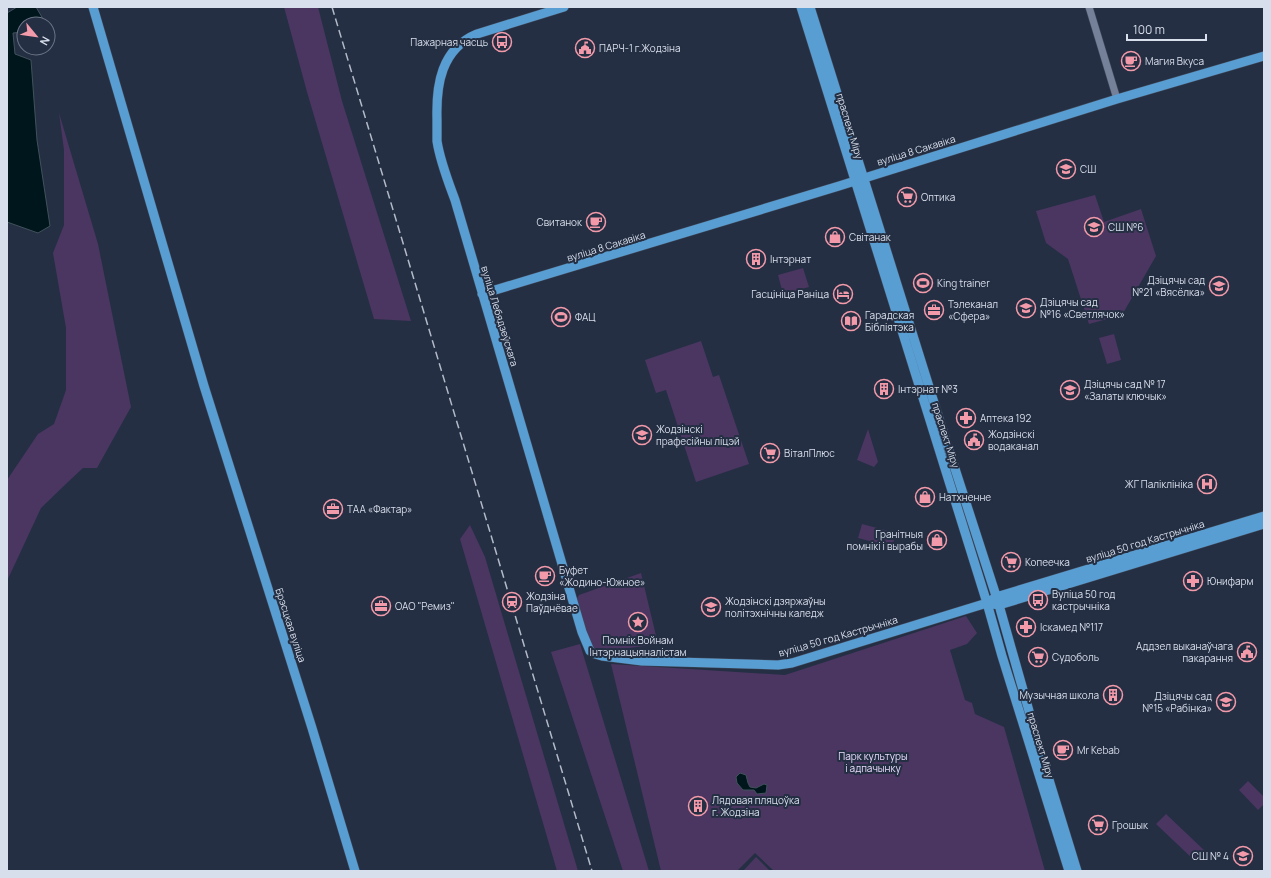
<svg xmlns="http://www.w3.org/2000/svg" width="1271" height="878" font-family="Manrope,sans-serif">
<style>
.green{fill:#4a3661}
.water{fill:#00161d;stroke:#41525b}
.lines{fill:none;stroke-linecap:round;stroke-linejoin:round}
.minor-casing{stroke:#424a5c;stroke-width:8}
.major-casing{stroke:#424a5c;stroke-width:10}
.minor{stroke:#758199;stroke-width:7}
.major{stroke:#599ed3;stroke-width:9}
.rail{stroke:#b3bbc9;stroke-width:1.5;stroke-dasharray:8 4;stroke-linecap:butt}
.labels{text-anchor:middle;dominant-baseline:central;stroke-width:4;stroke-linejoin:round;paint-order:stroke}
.poi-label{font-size:10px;fill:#d8dfec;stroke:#242f43;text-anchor:start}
.street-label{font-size:10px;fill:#d8dfec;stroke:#242f43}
.park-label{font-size:10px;fill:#e9dbfc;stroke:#242f43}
</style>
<rect width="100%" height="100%" fill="#242f43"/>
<!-- green -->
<path class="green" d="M284,7H318L342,101L411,321L374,319L307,92Z
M59,113L98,244L131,407L97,468H83L69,481L41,508L7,581V480L38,434L54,424L66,390V328L53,253L64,225V150Z
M1095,195L1104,222L1141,209L1156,256L1122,315L1089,324L1068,259L1046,243L1036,211Z
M803,268L809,287L783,294L778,275Z
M1114,334L1121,360L1107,364L1099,338Z
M701,341L713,377L719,375L749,464L696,482L666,390L656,393L645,360Z
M868,429L878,462L874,467L857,460Z
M862,524L896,533L892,547L858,538Z
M470,525L485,557L578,871H557L460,539Z
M641,573L658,644L601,652L588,644L576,600L579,595Z
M966,616L977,633L967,644L950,650L965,700L972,703L975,714L1004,727L1045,871H774L755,853L737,871H661L611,664L785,675Z
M580,644L649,871H623L551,652Z
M1248,781L1264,797V804L1258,810L1239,790Z
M1166,814L1205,851L1195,861L1156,824Z
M756,857L770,871H743Z"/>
<!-- water -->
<path class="water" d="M17,7H36L46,24H24V32L13,33L15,54L31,60L37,140L50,226L38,233L7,222V13Z
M740,773L746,775L748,783L750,787L756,788L764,784L767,785L766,793L757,794L754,790H743L737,783L736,777Z"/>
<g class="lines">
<!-- minor casing -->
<g class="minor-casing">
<path id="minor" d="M1089,7L1117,99"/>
</g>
<!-- major casing -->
<g class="major-casing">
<path id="major" d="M93,7L204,386L312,728L355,871
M564,7L477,34C441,49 436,85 437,119C437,126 437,134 437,141C440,161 448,181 455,200L582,632L590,651L595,654L602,656L642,661L778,665L792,663L987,603L996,597L1264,516
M801,7L987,603L1002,656L1069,871
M810,7L947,444L999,605L1042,757L1077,871
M482,294L839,186L1117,99L1264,56
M993,604L999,605L1264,524"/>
</g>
<!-- minor -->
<use href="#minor" class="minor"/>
<!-- major -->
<use href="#major" class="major"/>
<!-- rail -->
<path class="rail" d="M332,7L592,871"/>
</g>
<!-- icons -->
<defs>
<g id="bus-ring" transform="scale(1)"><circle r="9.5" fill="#242f43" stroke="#f39aaa" stroke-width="1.5"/><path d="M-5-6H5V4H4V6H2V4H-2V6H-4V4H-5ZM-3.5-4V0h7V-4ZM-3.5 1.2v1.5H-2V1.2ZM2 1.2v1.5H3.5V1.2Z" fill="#f39aaa"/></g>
<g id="civic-ring" transform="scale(1)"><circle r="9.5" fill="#242f43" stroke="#f39aaa" stroke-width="1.5"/><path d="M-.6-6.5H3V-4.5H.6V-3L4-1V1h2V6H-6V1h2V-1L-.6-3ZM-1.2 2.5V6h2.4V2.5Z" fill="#f39aaa"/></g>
<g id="cafe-ring" transform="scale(1)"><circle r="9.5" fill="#242f43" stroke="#f39aaa" stroke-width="1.5"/><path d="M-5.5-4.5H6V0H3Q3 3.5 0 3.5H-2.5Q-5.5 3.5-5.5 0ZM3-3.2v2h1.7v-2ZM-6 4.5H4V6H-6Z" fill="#f39aaa"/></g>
<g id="school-ring" transform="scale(1)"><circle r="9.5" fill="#242f43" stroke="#f39aaa" stroke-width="1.5"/><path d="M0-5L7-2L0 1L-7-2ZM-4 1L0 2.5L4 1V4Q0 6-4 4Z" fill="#f39aaa"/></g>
<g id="supermarket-ring" transform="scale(1)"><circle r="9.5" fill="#242f43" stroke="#f39aaa" stroke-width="1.5"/><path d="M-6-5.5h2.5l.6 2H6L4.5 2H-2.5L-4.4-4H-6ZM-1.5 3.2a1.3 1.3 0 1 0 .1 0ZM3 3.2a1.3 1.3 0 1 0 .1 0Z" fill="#f39aaa"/></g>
<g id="shop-ring" transform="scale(1)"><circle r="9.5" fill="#242f43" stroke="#f39aaa" stroke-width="1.5"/><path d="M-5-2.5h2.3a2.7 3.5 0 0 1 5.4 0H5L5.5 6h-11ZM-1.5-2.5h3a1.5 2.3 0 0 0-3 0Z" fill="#f39aaa"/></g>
<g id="building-ring" transform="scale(1)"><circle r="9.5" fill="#242f43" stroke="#f39aaa" stroke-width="1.5"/><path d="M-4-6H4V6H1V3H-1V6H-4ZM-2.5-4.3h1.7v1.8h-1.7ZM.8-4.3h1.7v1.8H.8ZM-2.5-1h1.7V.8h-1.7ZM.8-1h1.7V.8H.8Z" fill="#f39aaa"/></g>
<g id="stadium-ring" transform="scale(1)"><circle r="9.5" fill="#242f43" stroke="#f39aaa" stroke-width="1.5"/><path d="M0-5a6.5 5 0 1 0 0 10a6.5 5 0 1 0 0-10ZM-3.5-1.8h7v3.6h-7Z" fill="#f39aaa"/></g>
<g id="hotel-ring" transform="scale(1)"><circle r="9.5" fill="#242f43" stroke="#f39aaa" stroke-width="1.5"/><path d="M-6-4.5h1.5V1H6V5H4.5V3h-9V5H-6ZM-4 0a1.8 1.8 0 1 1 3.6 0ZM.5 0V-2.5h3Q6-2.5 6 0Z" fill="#f39aaa"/></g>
<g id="office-ring" transform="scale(1)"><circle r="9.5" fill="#242f43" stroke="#f39aaa" stroke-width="1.5"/><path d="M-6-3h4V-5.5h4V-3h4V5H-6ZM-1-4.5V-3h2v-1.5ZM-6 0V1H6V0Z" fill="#f39aaa"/></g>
<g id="library-ring" transform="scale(1)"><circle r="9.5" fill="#242f43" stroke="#f39aaa" stroke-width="1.5"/><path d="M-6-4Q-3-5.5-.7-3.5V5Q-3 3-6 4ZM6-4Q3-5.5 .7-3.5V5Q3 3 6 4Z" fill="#f39aaa"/></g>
<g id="pharmacy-ring" transform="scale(1)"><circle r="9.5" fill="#242f43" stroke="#f39aaa" stroke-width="1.5"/><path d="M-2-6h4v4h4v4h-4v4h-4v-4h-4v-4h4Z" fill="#f39aaa"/></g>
<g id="university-ring" transform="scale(1)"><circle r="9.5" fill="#242f43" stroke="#f39aaa" stroke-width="1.5"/><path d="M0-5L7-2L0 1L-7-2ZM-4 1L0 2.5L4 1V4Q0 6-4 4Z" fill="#f39aaa"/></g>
<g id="hospital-ring" transform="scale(1)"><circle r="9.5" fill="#242f43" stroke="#f39aaa" stroke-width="1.5"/><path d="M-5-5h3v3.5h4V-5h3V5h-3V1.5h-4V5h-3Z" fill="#f39aaa"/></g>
<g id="station-ring" transform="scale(1)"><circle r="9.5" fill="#242f43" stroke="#f39aaa" stroke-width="1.5"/><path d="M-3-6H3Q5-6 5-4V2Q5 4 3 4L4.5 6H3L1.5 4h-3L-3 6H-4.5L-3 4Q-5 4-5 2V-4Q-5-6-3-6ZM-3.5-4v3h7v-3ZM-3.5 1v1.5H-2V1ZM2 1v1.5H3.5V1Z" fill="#f39aaa"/></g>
<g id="sight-ring" transform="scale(1)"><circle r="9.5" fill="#242f43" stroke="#f39aaa" stroke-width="1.5"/><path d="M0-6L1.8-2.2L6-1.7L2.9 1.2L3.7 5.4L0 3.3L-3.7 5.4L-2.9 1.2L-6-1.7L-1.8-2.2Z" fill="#f39aaa"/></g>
</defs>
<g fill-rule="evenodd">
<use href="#bus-ring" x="502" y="42"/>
<use href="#civic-ring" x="585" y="48"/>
<use href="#cafe-ring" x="1131" y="61"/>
<use href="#school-ring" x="1066" y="169"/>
<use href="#supermarket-ring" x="907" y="197"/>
<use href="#cafe-ring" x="596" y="222"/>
<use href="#school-ring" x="1094" y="227"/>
<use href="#shop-ring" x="835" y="237"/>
<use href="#building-ring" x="756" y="259"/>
<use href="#stadium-ring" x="923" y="283"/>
<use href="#school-ring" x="1219" y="286"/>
<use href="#hotel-ring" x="843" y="294"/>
<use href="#school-ring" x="1026" y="308"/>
<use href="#office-ring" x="934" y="310"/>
<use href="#stadium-ring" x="561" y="317"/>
<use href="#library-ring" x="851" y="321"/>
<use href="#building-ring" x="884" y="389"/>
<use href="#school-ring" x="1070" y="390"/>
<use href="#pharmacy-ring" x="966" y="418"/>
<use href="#university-ring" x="642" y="435"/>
<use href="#civic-ring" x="974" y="440"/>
<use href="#supermarket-ring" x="770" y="453"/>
<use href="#hospital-ring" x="1207" y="484"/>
<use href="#shop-ring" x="925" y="497"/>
<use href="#office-ring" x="333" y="509"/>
<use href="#shop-ring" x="937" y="540"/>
<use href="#supermarket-ring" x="1011" y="562"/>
<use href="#cafe-ring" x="545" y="576"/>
<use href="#pharmacy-ring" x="1193" y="581"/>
<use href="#bus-ring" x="1038" y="600"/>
<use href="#station-ring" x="512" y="602"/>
<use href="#office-ring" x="381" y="606"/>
<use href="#university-ring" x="711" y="607"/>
<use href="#sight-ring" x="638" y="622"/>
<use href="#pharmacy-ring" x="1026" y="627"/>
<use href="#civic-ring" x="1247" y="652"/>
<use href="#supermarket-ring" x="1038" y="657"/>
<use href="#building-ring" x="1113" y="695"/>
<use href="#school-ring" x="1226" y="702"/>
<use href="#cafe-ring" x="1063" y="750"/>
<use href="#building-ring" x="698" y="806"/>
<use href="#supermarket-ring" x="1098" y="825"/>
<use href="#school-ring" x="1243" y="856"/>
</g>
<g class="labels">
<!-- poi labels -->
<g class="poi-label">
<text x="488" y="42" text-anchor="end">Пажарная часць</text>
<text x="599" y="48">ПАРЧ-1 г.Жодзіна</text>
<text x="1145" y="61">Магия Вкуса</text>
<text x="1080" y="169">СШ</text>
<text x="921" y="197">Оптика</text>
<text x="582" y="222" text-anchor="end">Свитанок</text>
<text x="1108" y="227">СШ №6</text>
<text x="849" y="237">Світанак</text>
<text x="770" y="259">Інтэрнат</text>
<text x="1205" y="280" text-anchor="end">Дзіцячы сад<tspan x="1205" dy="12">№21 «Вясёлка»</tspan></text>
<text x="937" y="283">King trainer</text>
<text x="829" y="294" text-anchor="end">Гасцініца Раніца</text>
<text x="1040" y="302">Дзіцячы сад<tspan x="1040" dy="12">№16 «Светлячок»</tspan></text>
<text x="948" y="304">Тэлеканал<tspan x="948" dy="12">«Сфера»</tspan></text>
<text x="865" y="315">Гарадская<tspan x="865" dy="12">Бібліятэка</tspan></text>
<text x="575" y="317">ФАЦ</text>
<text x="1084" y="384">Дзіцячы сад № 17<tspan x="1084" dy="12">«Залаты ключык»</tspan></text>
<text x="898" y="389">Інтэрнат №3</text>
<text x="980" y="418">Аптека 192</text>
<text x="656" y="429">Жодзінскі<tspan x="656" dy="12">прафесійны ліцэй</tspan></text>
<text x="988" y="434">Жодзінскі<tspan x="988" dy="12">водаканал</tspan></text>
<text x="784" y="453">ВіталПлюс</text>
<text x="1193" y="484" text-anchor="end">ЖГ Паліклініка</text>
<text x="939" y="497">Натхненне</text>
<text x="347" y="509">ТАА «Фактар»</text>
<text x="923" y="534" text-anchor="end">Гранітныя<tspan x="923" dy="12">помнікі і вырабы</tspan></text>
<text x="1025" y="562">Копеечка</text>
<text x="559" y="570">Буфет<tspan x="559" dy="12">«Жодино-Южное»</tspan></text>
<text x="1207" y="581">Юнифарм</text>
<text x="1052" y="594">Вуліца 50 год<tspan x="1052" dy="12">кастрычніка</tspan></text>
<text x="526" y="596">Жодзіна<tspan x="526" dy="12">Паўднёвае</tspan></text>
<text x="725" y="601">Жодзінскі дзяржаўны<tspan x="725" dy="12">політэхнічны каледж</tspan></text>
<text x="395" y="606">ОАО "Ремиз"</text>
<text x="1040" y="627">Іскамед №117</text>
<text x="638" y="640" text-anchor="middle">Помнік Войнам<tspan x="638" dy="12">Інтэрнацыяналістам</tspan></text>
<text x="1233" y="646" text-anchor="end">Аддзел выканаўчага<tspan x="1233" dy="12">пакарання</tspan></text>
<text x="1052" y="657">Судоболь</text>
<text x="1099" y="695" text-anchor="end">Музычная школа</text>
<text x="1212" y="696" text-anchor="end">Дзіцячы сад<tspan x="1212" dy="12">№15 «Рабінка»</tspan></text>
<text x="1077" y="750">Mr Kebab</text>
<text x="712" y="800">Лядовая пляцоўка<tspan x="712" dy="12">г. Жодзіна</tspan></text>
<text x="1112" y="825">Грошык</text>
<text x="1229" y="856" text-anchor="end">СШ № 4</text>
</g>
<!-- street labels -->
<g class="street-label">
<text transform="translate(850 126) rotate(73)">праспект Міру</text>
<text transform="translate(916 150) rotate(-17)">вуліца 8 Сакавіка</text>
<text transform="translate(606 246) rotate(-17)">вуліца 8 Сакавіка</text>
<text transform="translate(500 316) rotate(73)">вуліца Лебядзеўскага</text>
<text transform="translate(946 435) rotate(72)">праспект Міру</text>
<text transform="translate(1145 541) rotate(-17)">вуліца 50 год Кастрычніка</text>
<text transform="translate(291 625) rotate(72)">Брэсцкая вуліца</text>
<text transform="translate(838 636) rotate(-16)">вуліца 50 год Кастрычніка</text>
<text transform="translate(1041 745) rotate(73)">праспект Міру</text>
</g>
<!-- park labels -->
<g class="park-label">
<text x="873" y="756">Парк культуры<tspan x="873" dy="12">і адпачынку</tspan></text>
</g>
</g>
<!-- border -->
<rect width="1271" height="878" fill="none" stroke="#d8dfec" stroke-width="16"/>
<!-- north arrow -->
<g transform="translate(36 36) rotate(119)"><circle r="19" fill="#242f43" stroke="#6c7587"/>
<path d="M0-3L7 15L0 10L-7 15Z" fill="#f39aaa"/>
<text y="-6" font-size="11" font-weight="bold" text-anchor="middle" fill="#d8dfec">N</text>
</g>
<!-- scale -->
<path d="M1127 34v6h79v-6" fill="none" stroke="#d8dfec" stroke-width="2"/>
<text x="1133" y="34" font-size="12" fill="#d8dfec" stroke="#242f43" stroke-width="3" paint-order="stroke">100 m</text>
</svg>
